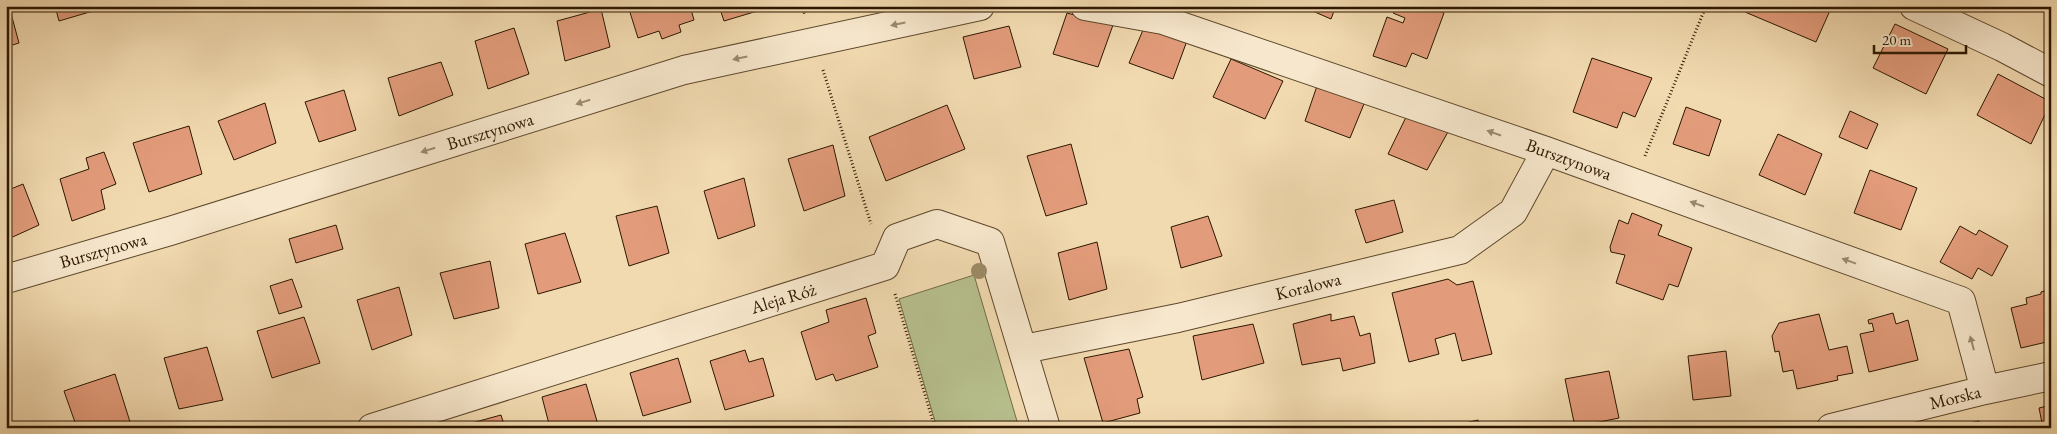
<svg xmlns="http://www.w3.org/2000/svg" width="2057" height="434" font-family="'EB Garamond',serif">
<style>
.green{fill:#b7c08e;stroke:#716c47}
.building{fill:#e39c7b;stroke:#2b1700}
.lines{fill:none;stroke-linecap:round;stroke-linejoin:round}
.minor-casing{stroke:#5d482c;stroke-width:30}
.path{stroke:#2b1700;stroke-width:3;stroke-dasharray:1 2.5;stroke-linecap:butt}
.minor{stroke:#f7e7cc;stroke-width:28}
.tree{fill:#9c8b67}
.oneway{fill:#9b8970}
.labels{text-anchor:middle;dominant-baseline:central;stroke-width:4;stroke-linejoin:round;paint-order:stroke}
.street-label{font-size:18px;fill:#2b1700;stroke:#f7e7cc}
</style>
<rect width="100%" height="100%" fill="#f2dab0"/>
<filter id="stains"><feTurbulence type="fractalNoise" baseFrequency=".004" numOctaves="4"/><feColorMatrix values="0 0 0 0 .2 0 0 0 0 .09 0 0 0 0 .02 0 0 0 .5 -.17"/></filter>
<radialGradient id="worn" r=".72"><stop offset=".6" stop-color="#630" stop-opacity="0"/><stop offset="1" stop-color="#630" stop-opacity=".3"/></radialGradient>
<!-- green -->
<path class="green" d="M974,275L1019,428H937L899,299Z"/>
<!-- building -->
<path class="building" d="M6,6H9L19,43L6,47Z
M55,6H110L59,21Z
M628,6H690L694,20L679,25L681,32L662,39L659,31L638,38Z
M719,6H763L764,9L724,21Z
M1301,6H1336L1331,19Z
M1396,6H1426L1444,13L1427,59L1412,53L1406,67L1373,56L1387,17L1403,23L1405,18L1393,13Z
M1748,6H1832L1816,42L1745,12Z
M601,9L610,47L565,61L557,21Z
M1067,13L1113,25L1098,67L1053,54Z
M1146,23L1188,38L1173,79L1129,63Z
M1895,24L1948,49L1926,94L1873,68Z
M1009,26L1021,67L974,79L963,37Z
M514,28L529,74L488,89L475,41Z
M1592,58L1652,78L1635,117L1623,112L1617,128L1573,112Z
M1231,59L1283,81L1265,119L1213,97Z
M441,62L453,95L399,116L388,78Z
M1998,74L2051,102L2031,144L1977,115Z
M1318,83L1366,99L1350,138L1305,121Z
M344,90L356,130L319,142L305,102Z
M265,103L276,143L234,160L218,121Z
M947,105L965,149L886,181L869,137Z
M1686,107L1721,120L1709,156L1673,144Z
M1409,111L1449,130L1427,170L1388,154Z
M1850,111L1878,124L1867,149L1839,137Z
M189,126L202,174L149,192L133,143Z
M1778,134L1822,154L1805,195L1759,175Z
M1071,144L1087,204L1046,216L1027,156Z
M833,145L845,196L804,211L788,159Z
M104,152L116,184L101,190L105,209L72,221L60,179L89,169L86,158Z
M1870,170L1917,188L1901,230L1854,213Z
M744,178L755,226L718,239L704,191Z
M23,184L39,225L6,240V191Z
M1394,200L1403,232L1366,243L1355,210Z
M657,206L669,253L629,266L616,216Z
M1632,213L1662,225L1658,235L1692,248L1678,287L1669,284L1663,300L1616,283L1625,255L1611,252L1610,247L1619,220L1628,224Z
M1208,216L1222,256L1181,268L1171,227Z
M336,225L343,249L296,263L289,239Z
M1960,226L1976,235L1979,230L2008,246L1992,276L1978,268L1972,279L1940,262Z
M565,233L581,282L538,294L525,244Z
M1097,242L1107,289L1069,300L1058,253Z
M490,261L499,308L454,319L440,273Z
M292,279L302,307L279,314L270,286Z
M1448,279L1457,285L1473,281L1492,354L1462,361L1455,333L1435,339L1439,354L1409,362L1392,293Z
M399,287L412,335L372,350L357,300Z
M2051,289V341L2021,348L2011,308L2027,304L2026,298L2041,294V292Z
M866,298L876,333L868,336L878,367L836,381L833,374L816,380L801,332L829,322L826,310Z
M1893,313L1896,324L1908,320L1918,360L1869,372L1860,334L1874,331L1872,323L1869,324L1868,320Z
M1331,314V321L1354,316L1360,336L1370,333L1375,363L1343,371L1340,358L1302,365L1293,324Z
M1819,314L1829,350L1847,346L1853,373L1837,376L1838,380L1797,389L1793,370L1783,372L1779,351L1775,352L1772,336L1779,323Z
M304,317L320,363L272,378L257,331Z
M1253,324L1264,363L1202,380L1193,336Z
M207,347L223,400L179,409L164,358Z
M1129,349L1143,397L1137,399L1140,413L1103,423L1084,358Z
M745,350L749,362L763,358L774,396L725,410L710,361Z
M1726,351L1731,396L1693,400L1688,356Z
M678,358L691,402L643,416L630,373Z
M1609,371L1619,418L1575,427L1565,379Z
M115,374L131,425L122,428H77L64,391Z
M586,384L599,428H550L542,397Z
M2051,405V428H2043L2039,408Z
M501,415L505,428L457,427Z
M1478,420L1480,428H1444Z
M1979,421L1980,428H1944Z"/>
<g class="lines">
<!-- minor casing -->
<g class="minor-casing">
<path id="minor" d="M1085,6L1163,20L1546,151L1961,301L1985,390
M1914,6L2002,47L2051,73
M6,279L170,231L684,70L980,6
M1024,349L1178,318L1460,250L1513,212L1546,151
M372,428L885,266L897,238L937,224L990,242L1046,428
M1831,428L1985,390L2051,376"/>
</g>
<!-- path -->
<path class="path" d="M802,6L805,15
M823,70L871,224
M1645,156L1706,6
M895,294L935,428"/>
<!-- minor -->
<use href="#minor" class="minor"/>
</g>
<!-- trees -->
<circle class="tree" cx="979" cy="271" r="8"/>
<!-- one-way arrows -->
<defs><path id="oneway-solid" d="M-6-.8H1V-3.2L6.5 0L1 3.2V.8H-6Z" transform="scale(1.25)"/></defs>
<g class="oneway">
<use href="#oneway-solid" transform="translate(898 24) rotate(168)"/>
<use href="#oneway-solid" transform="translate(740 58) rotate(168)"/>
<use href="#oneway-solid" transform="translate(583 102) rotate(163)"/>
<use href="#oneway-solid" transform="translate(1494 133) rotate(-161)"/>
<use href="#oneway-solid" transform="translate(428 150) rotate(163)"/>
<use href="#oneway-solid" transform="translate(1697 204) rotate(-161)"/>
<use href="#oneway-solid" transform="translate(1849 261) rotate(-160)"/>
<use href="#oneway-solid" transform="translate(1972 343) rotate(-105)"/>
</g>
<g class="labels">
<!-- street labels -->
<g class="street-label">
<text transform="translate(490 131) rotate(-17)">Bursztynowa</text>
<text transform="translate(1569 159) rotate(20)">Bursztynowa</text>
<text transform="translate(103 250) rotate(-16)">Bursztynowa</text>
<text transform="translate(1308 286) rotate(-14)">Koralowa</text>
<text transform="translate(783 298) rotate(-17)">Aleja Róż</text>
<text transform="translate(1955 397) rotate(-14)">Morska</text>
</g>
</g>
<!-- margin -->
<rect width="2057" height="434" fill="none" stroke="#f2dab0" stroke-width="25"/>
<rect x="8" y="8" width="2042" height="419" fill="none" stroke="#2b1700" stroke-width="2.5"/>
<rect x="12" y="12" width="2032" height="409" fill="none" stroke="#2b1700"/>
<!-- scale -->
<path d="M1874 45v8h92v-8" fill="none" stroke="#2b1700" stroke-width="2.5"/>
<text x="1882" y="45" font-size="15" fill="#2b1700" stroke="#f7e7cc" stroke-width="4" paint-order="stroke">20 m</text>
<rect width="100%" height="100%" filter="url(#stains)"/>
<rect width="100%" height="100%" fill="url(#worn)"/>
</svg>
